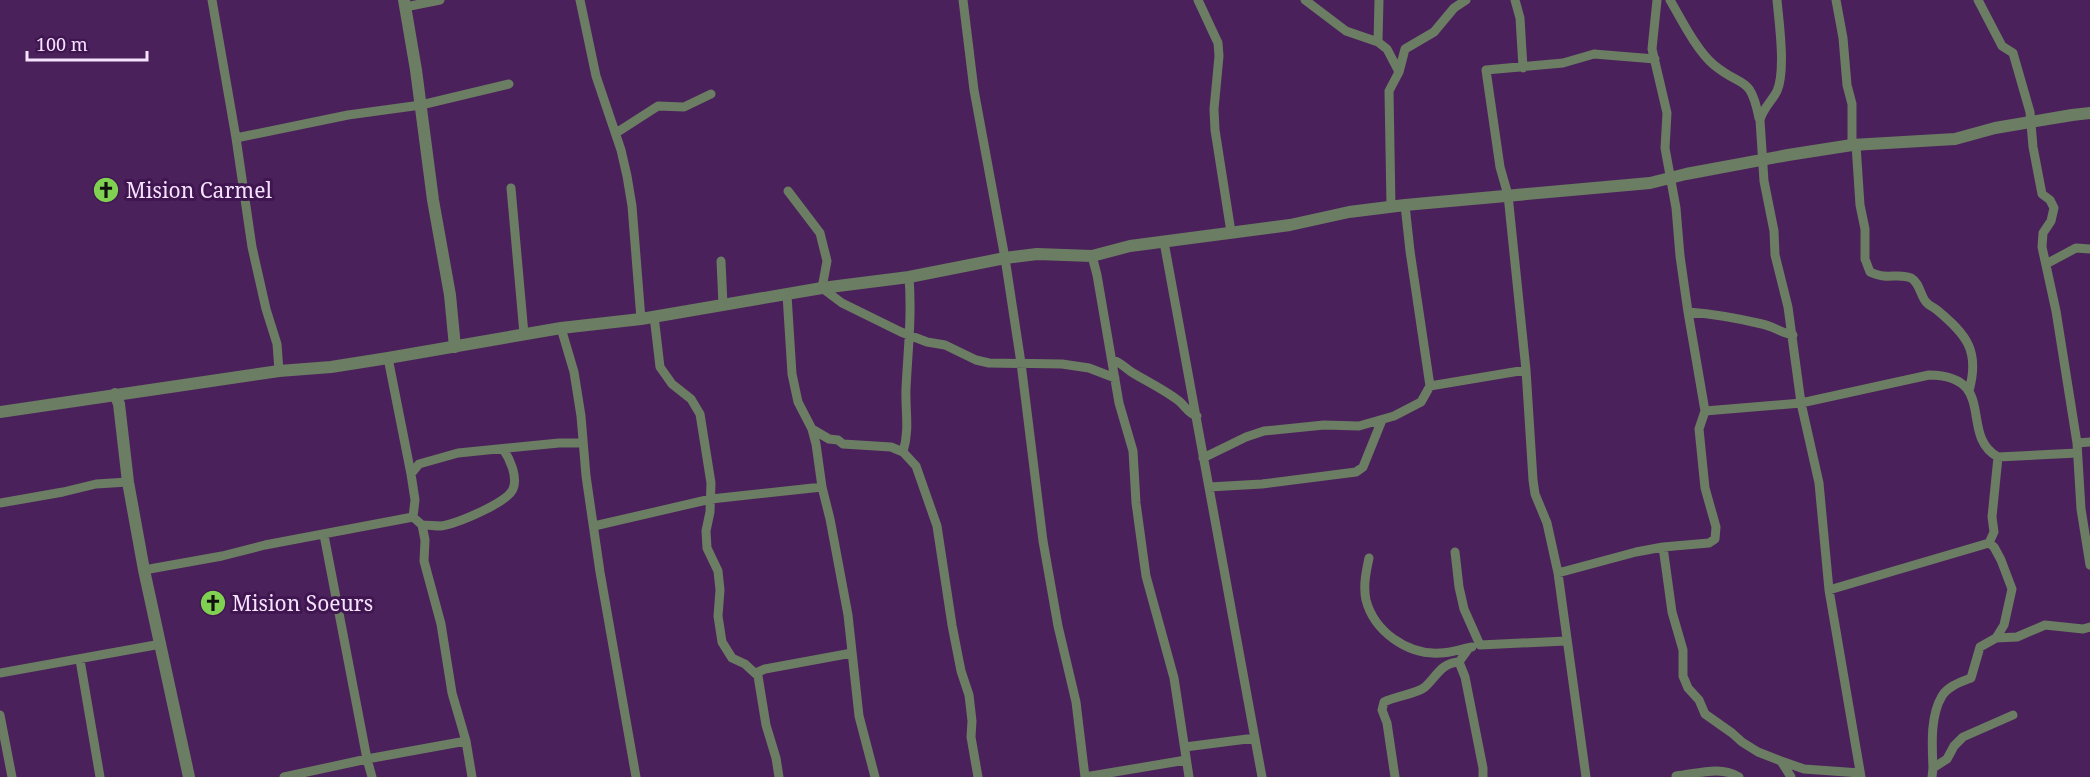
<svg xmlns="http://www.w3.org/2000/svg" width="2090" height="777" font-family="'Noto Serif',serif">
<style>
.lines{fill:none;stroke-linecap:round;stroke-linejoin:round}
.minor{stroke:#6b7d62;stroke-width:9}
.tertiary{stroke:#6b7d62;stroke-width:12}
.labels{text-anchor:middle;dominant-baseline:central;stroke-width:6;stroke-linejoin:round;paint-order:stroke}
.poi-label{font-size:21px;fill:#f5e2fe;stroke:#401650;text-anchor:start}
</style>
<rect width="100%" height="100%" fill="#4b215b"/>
<g class="lines">
<!-- minor -->
<path class="minor" d="M212,0L236,138L252,247L266,309L277,344L279,371
M580,0L596,76L621,150L627,176L632,206L641,319
M963,0L974,90L1005,258L1021,363L1043,541L1058,626L1076,702L1085,777L1186,760
M1198,0L1218,43L1219,56L1214,109L1215,130L1231,232
M1305,0L1346,31L1378,42L1387,49L1398,70
M1515,0L1520,18L1523,68
M1670,0C1681,19 1697,51 1714,65C1743,89 1750,74 1759,118
M1777,0C1779,22 1786,71 1777,91C1772,101 1763,108 1760,120L1764,181L1774,231L1775,255L1788,307L1801,403L1819,483L1829,590L1861,777
M1836,0L1843,38L1847,85L1852,104V145
M1978,0L2002,46L2013,53L2030,112L2033,147L2042,194L2050,200L2054,208L2051,221L2043,233L2042,247L2056,311L2077,443L2081,509L2090,565
M405,7L440,0
M1378,42L1379,0
M616,133L658,106L684,107L711,94
M236,138L348,115L421,105L509,84
M1856,145L1860,205L1865,229V259L1870,272C1875,274 1879,276 1884,276C1892,277 1903,274 1911,278C1920,283 1920,295 1926,302C1929,306 1934,307 1937,310C1967,335 1980,351 1969,391
M511,188L524,334
M788,191L820,233L827,261L822,288L842,303L901,332L927,342L945,345L976,360L989,363L1062,364L1089,368L1115,378
M1391,207L1389,91L1399,72L1405,49L1434,32L1454,8L1466,0
M1164,242L1262,777
M1092,256L1097,275L1119,403L1133,451L1136,503L1146,576L1174,678L1189,777
M721,261L723,305
M2046,264L2076,248L2090,249
M787,295L792,374L798,402L812,429L816,444L822,487L830,519L848,615L859,716L875,777
M1688,312C1713,314 1737,318 1762,324C1773,326 1781,333 1793,335
M654,316L660,367L672,384L691,399L700,414L711,483L710,512L706,531L707,548L718,571L720,590L718,616L722,642L732,658L745,664L758,676L766,725L776,758L779,777
M561,328L574,372L581,416L586,476L600,572L636,777
M388,358L411,474L415,500L413,517L422,525L425,540L424,561L441,624L452,693L466,741L472,777
M1113,360C1122,363 1126,369 1133,373C1148,382 1165,390 1179,401C1185,406 1189,414 1197,416
M1430,386L1526,370
M1705,411L1801,403L1929,375C1999,376 1958,435 1998,457L2077,453
M812,429L829,439L838,440L843,444L891,447L903,452L916,466L937,526L952,625L961,671L969,695L972,721L971,737L978,777
M2077,443L2090,442
M903,452C910,429 905,410 906,388C908,350 912,315 909,277
M1203,458L1246,437L1264,431L1324,425L1359,426L1394,416L1421,402L1430,386L1410,251L1405,205
M411,474L419,464L458,453L559,443H583
M1209,487L1262,484L1356,472L1363,467L1382,420
M0,503L63,492L96,484L128,482
M422,525C428,525 435,526 441,526C456,524 507,503 513,489C518,477 510,459 503,449
M594,526L711,499L822,487
M324,535L367,759L372,777
M1989,543L1994,547L2001,560L2012,589L2004,625L1996,638
M1663,547L1672,612L1683,650V676L1688,688L1699,700L1705,714L1732,733L1742,742L1758,752L1781,761L1804,769L1860,773
M1455,552L1459,587L1464,609L1480,645L1566,641
M1369,558C1366,572 1363,586 1366,600C1374,631 1407,655 1440,653C1450,653 1461,649 1472,647
M144,570L222,556L265,545L413,517
M1558,573L1636,552L1663,547L1709,543L1715,539L1716,527L1705,488L1699,429L1705,411L1688,312L1680,256L1676,208L1665,148L1667,113L1652,49L1657,0
M1829,590L1989,543L1994,532L1992,517L1998,457
M80,660L100,777
M1459,662L1465,677L1483,768V777
M0,673L161,644
M758,676V672L765,669L852,653
M0,715L12,777
M1185,747L1255,738
M1781,761L1791,777
M1933,768C1932,745 1930,716 1942,696C1948,686 1961,682 1971,678L1980,647L1996,638L2017,637L2045,625L2083,629L2090,627
M1676,776C1696,774 1721,765 1739,777
M284,777L367,759L466,741
M1395,777L1387,723L1382,710L1384,702C1395,696 1417,694 1425,687C1437,676 1441,663 1459,662L1469,648
M1586,777L1558,573L1547,523L1535,494L1533,480L1526,370L1508,195L1500,167L1486,70L1563,63L1594,54L1655,59
M1932,777L1933,768L1947,759L1954,746L1963,737L2013,715"/>
<!-- tertiary -->
<path class="tertiary" d="M404,0L416,70L433,200L450,295L455,347
M115,394L119,404L128,482L144,570L189,777
M0,412L279,371L331,367L388,358L561,328L641,319L822,288L909,277L1005,258L1037,254L1092,256L1130,246L1290,225L1349,212L1405,205L1650,183L1686,174L1788,155L1852,145L1955,139L1995,128L2072,115L2090,113"/>
</g>
<!-- icons -->
<defs>
<g id="church-disc" transform="scale(1.35)"><circle r="9.5" fill="#80d051" stroke="#401650"/><path d="M-1.2-6h2.4v3.5h3.3v2.4h-3.3V6h-2.4V-.1h-3.3v-2.4h3.3Z" fill="#111"/></g>
</defs>
<g fill-rule="evenodd">
<use href="#church-disc" x="106" y="190"/>
<use href="#church-disc" x="213" y="603"/>
</g>
<g class="labels">
<!-- poi labels -->
<g class="poi-label">
<text x="126" y="190">Mision Carmel</text>
<text x="232" y="603">Mision Soeurs</text>
</g>
</g>
<!-- scale -->
<path d="M27 51v9h120v-9" fill="none" stroke="#f5e2fe" stroke-width="3"/>
<text x="36" y="51" font-size="18" fill="#f5e2fe" stroke="#401650" stroke-width="4.5" paint-order="stroke">100 m</text>
</svg>
